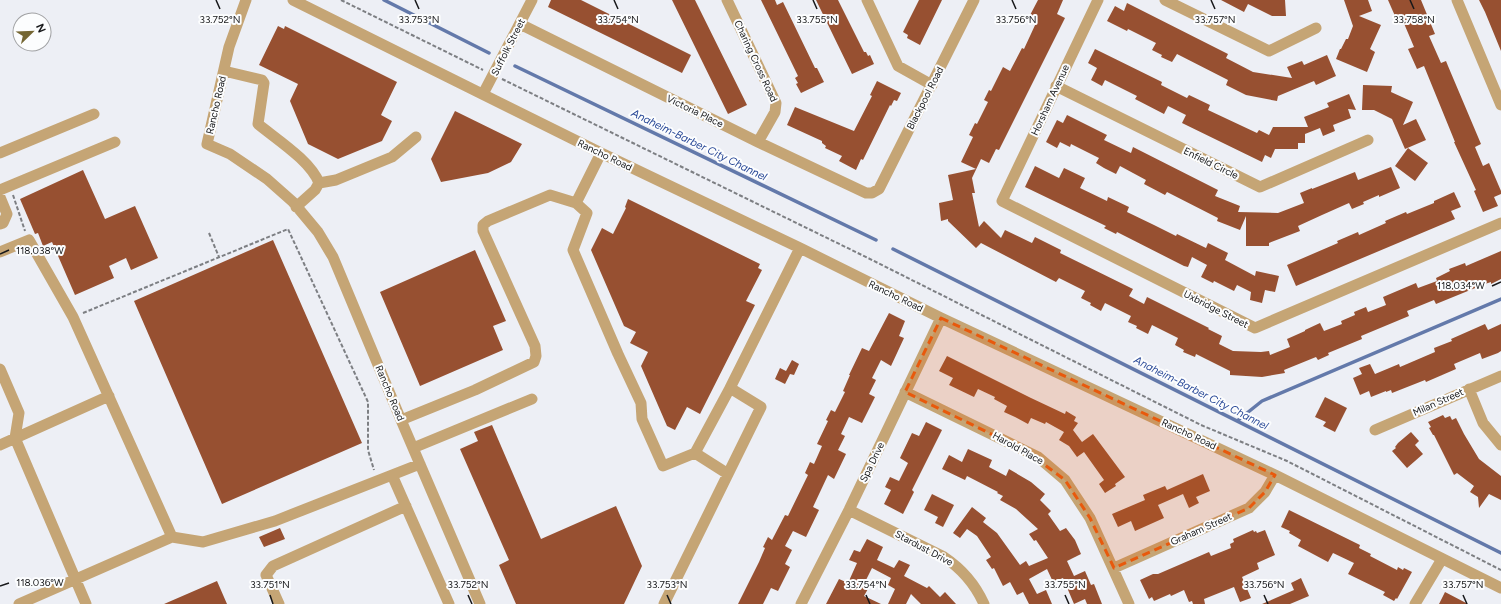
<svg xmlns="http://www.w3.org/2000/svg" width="1501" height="604" font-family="Figtree,sans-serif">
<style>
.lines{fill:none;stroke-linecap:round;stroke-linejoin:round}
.stream{stroke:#6379aa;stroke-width:3.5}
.building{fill:#975031}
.path{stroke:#7d7f83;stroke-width:2;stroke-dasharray:4 2;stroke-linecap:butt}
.minor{stroke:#c5a575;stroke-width:11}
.marked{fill:#e8590c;fill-opacity:0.2;stroke:#e8590c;stroke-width:3;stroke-dasharray:8 5;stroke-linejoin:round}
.ticks{fill:none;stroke:#17181a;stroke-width:1.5}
.labels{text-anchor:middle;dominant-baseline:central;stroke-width:4;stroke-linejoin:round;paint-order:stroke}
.street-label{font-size:10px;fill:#17181a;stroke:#fcfdfe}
.water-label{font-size:11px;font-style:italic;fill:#284897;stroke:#fcfdfe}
.ticks-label{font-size:10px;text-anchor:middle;fill:#17181a;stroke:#fcfdfe;stroke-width:4;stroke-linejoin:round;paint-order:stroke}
</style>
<rect width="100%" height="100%" fill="#edeff5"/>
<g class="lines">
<!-- stream -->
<path class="stream" d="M384,0L489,53
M515,66L876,240
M893,249L1501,553
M1237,421L1262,401L1501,299"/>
</g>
<!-- building -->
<path class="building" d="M551,0H581L691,55L682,73L548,7Z
M672,0H695L747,105L728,114Z
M761,0H775L777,5L783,2L815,68H817L824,82L801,93L796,84L798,83L795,78L798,76Z
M816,0H838L864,52H866L868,56L870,55L874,64L852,74Z
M919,0H942L920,45L907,38L908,35L903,32Z
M1038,0H1063L1057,14L1065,18L999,150L996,149L989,163L981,159L972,178L975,193H972L979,227L984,221L1001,238L1005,230L1032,243L1035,237L1061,250L1060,253L1133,289L1129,296L1144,304L1147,297L1209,328L1208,329L1222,336L1219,344L1233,351L1261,352L1269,351L1270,355L1290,347L1287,339L1305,331V330L1320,323L1324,331L1342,324L1341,321L1355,315L1354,312L1366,307L1368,312L1386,305L1383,297L1416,283L1418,288L1437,281L1436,278L1450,271L1449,269L1465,263L1466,266L1501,251V279L1491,284V282L1485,284L1436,304L1434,300L1407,311L1409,316L1361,336L1362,339L1328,353L1329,355L1318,360L1316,357L1284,370L1285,373L1262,377L1230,375V371L1196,354L1195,357L1183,352L1184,350L1175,345L1178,338L1152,325L1148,334L1136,328L1137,326L1128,322L1131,316L1105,303L1101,311L1090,305L1091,303L1081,298L1085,291L1059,278L1056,282L981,243L976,248L948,221V219L941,221L939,203L953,200L948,175L976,169L961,162L973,137L969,135L975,123L977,124L988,102L984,100L989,90L991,91L1003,67L1010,71L1022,48L1024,49L1036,23L1028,19Z
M1221,0H1285L1286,16H1272L1248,4L1244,12Z
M1344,0H1368L1372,11L1359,16L1381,25L1370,49L1375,52L1367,72L1336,59L1340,49H1341L1346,39H1348L1353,26Z
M1388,0H1421L1435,34L1429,36L1441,63L1446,61L1448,66L1481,144L1475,147L1483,166L1489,163L1501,191V194L1494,197L1498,206L1483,212L1474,191L1476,190L1454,142H1455L1424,66L1417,69L1408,49L1414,47L1400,14L1395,16Z
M1479,0H1501V51L1485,12Z
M1127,3L1228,54L1226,58L1253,72L1292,78L1287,67L1302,61L1304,65L1327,55L1336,76L1316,85L1314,81L1278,96L1277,101L1246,95L1226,85L1228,80L1177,54L1172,62L1161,57L1162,55L1152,50L1156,43L1128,29L1127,31L1107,21L1115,6L1124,11Z
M278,26L284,29L285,26L397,82L381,115L392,121L382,141L338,159L308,144L290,101L298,84L259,65Z
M1095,49L1162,82L1161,85L1187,98L1189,95L1210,105L1208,110L1257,133L1259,130L1269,135L1273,127H1308L1304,117L1329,107L1327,103L1349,94L1356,110L1348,109L1351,118L1333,125L1335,131L1323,136L1320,128L1305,134V143H1298V149H1275L1271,158L1265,155L1262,162L1182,123L1186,115L1168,106L1164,114L1135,99L1137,96L1105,80L1102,86L1091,80L1097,68L1088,63Z
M877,81L901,93L897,101L894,100L891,106L890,105L863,160L861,159L856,170L839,161L842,156L825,148L826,146L822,143V141L787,125L795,107L854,131L872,96L870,95Z
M1363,85L1392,86L1391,92L1413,102L1403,125L1416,119L1426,140L1405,149L1392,119L1374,110H1362Z
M455,111L522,144L511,162L488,173L441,182L431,159Z
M1067,115L1107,135L1104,140L1131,153L1133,147L1218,190L1215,196L1240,206L1238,212L1278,213L1304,203L1300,193L1312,188V189L1355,172L1358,180L1391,167L1400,188L1379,197V195L1363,202L1364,204L1352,209L1349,203L1322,215L1298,226L1300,231L1269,243V246H1246V216L1240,230L1217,221L1218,218L1167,192L1165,195L1144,184L1146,180L1120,166L1116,174L1104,168L1096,163L1099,158L1071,144L1070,147L1060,142L1057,148L1046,142L1057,120L1063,123Z
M1408,148L1428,163L1415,181L1395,166Z
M1035,166L1059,178L1064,168L1085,178L1080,188L1107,201L1108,197L1129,207L1127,212L1154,225L1176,236L1177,234L1206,248L1208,243L1228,253L1225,260L1255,276L1256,271L1279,276L1275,292L1265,290L1262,303L1250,300L1251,292L1237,285L1234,291L1214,281L1213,283L1201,277L1207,265L1192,257L1188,267L1184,266L1117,232L1116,234L1104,228L1106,226L1025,187Z
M83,170L105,219L135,206L158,258L131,270L126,258L109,266L114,278L75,295L52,242L43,246L38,233L35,234L20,199Z
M1454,192L1461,207L1451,211L1455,219L1296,286L1287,265L1338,243L1337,241L1358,232L1359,235L1386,223L1385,221L1406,212L1407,214L1434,203V201Z
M628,199L760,264L758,268L762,270L746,301L755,305L700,414L687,407L675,430L667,426L641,366L648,352L630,343L636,332L624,326L591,250L602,228L613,234L626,208L625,207Z
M273,240L362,443L222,504L134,301Z
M475,250L506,321L493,326L503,350L420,386L380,292Z
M889,313L905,321L899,336L904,338L891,366L881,360L872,378L876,380L869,394L875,397L862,423L849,417L841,434L845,436L838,450L846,454L834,479L828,475L813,507L819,510L806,537L793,531L785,546L792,550L785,564L790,567L778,591L771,588L763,604H738L759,562L765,548L763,547L768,537L772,540L785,515L788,516L808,475L805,473L810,462L814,464L822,446L817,444L828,421L826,420L831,410L835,412L845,392L843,391L850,375H849L862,348L869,351Z
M1485,324L1488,330L1501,324V351L1498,353L1482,359L1480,353L1454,364L1456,369L1426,382L1425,380L1392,393L1391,390L1386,392V391L1371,397L1369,391L1360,395L1353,378L1362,374L1359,368L1370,364L1375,374L1399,364L1400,367L1435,352L1434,348L1452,341L1451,339Z
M947,356L1031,398L1065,414L1066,411L1076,417L1074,421L1078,423L1073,430L1082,442L1093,434L1125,477L1115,484L1116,486L1105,493L1099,484L1104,480L1084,452L1077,457L1069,446L1059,440L1064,432L1046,422L1045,424L1031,418L1028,424L1015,417L1004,412L1007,406L994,399L995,397L978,389L974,397L949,385L953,378L939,371Z
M792,360L799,364L794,375L790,374L785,384L775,379L780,368L786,371Z
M1325,397L1347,408L1335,432L1323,426L1326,422L1315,417Z
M1443,415L1445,418L1450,416L1452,420L1456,418L1464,434L1479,459L1501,476V500L1489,494L1479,508L1478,497L1470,492L1474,486L1457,473L1454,475L1434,435H1433L1429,428L1431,427L1428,422Z
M926,422L942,430L912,490L914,492L903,514L884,504L891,490L885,487L890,477L899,481L908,463L900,458L912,433L919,436Z
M492,425L541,539L616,506L642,566L624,604H516L499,565L509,560L460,449L478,441L474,432Z
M1411,432L1419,441L1415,445L1423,454L1407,468L1392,451L1396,448L1395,447L1398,443Z
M968,449L992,460L989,467L1006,476L1009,469L1031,482L1045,494L1040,500L1051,511L1048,514L1060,531L1066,528L1075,540L1081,554L1067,561L1074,576L1085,571L1091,585L1094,584L1102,604H1087L1085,599L1074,604L1063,578L1053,582L1047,569L1029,579L1037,594L1046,590L1052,604H1029L1023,592L1017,595L1010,582L1003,586L994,568L992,569L986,560L991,557L977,536L967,529L960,538L953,533L972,507L986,518L983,522L997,533L1020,565L1026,561L1029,566L1048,558L1036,540L1034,541L1029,534L1038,529L1016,509L1000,500L1003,496L997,493L998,492L967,476L965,480L942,469L949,455L962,462Z
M1203,474L1210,491L1196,497L1199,503L1189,508L1183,494L1158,505L1164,518L1135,531L1131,521L1118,527L1112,514L1145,500L1143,495L1165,486L1167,490Z
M932,494L954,505L943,527L935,523L938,517L924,510Z
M1289,510L1360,545L1359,548L1371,554L1370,556L1397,570L1398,567L1403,570L1404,568L1412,572L1397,599L1396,598L1394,601L1383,595L1385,592L1348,574L1354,563L1333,553L1328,562L1298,546L1301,540L1289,533L1290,531L1281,527Z
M280,528L285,539L264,547L259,537Z
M1253,530L1254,532L1256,531L1257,533L1265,530L1275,555L1257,563L1259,569L1242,577L1251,598L1240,602L1234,587L1204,599L1205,604H1193L1192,601L1189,602L1184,590L1171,596L1170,594L1154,601L1152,597L1149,599L1140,580L1153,574H1158L1209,552L1211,556L1231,548L1230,544L1234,542L1233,539Z
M867,539L883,547L877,560L894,568L899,560L910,565L904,576L927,588L929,586L940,597L945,592L956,604H921L911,594L906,604H888L895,589L888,585L891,578L872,568L864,584L869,587L864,596L881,604H826L839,579L848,583L857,563L849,560L854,550L860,552Z
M1301,578L1309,596L1290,604H1262L1294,590L1291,583Z
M217,581L227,604H164Z
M1445,592L1468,604H1439Z"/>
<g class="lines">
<!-- path -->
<path class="path" d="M341,0L483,70
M502,79L868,258L1201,425L1287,461L1501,570
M13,195L25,231
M209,233L219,257
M83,313L288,229L368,402V450L374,470"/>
<!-- minor -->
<path class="minor" d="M246,0L229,47L207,144L230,154L267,179L293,202L318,232L333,257L401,420L480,604
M293,0L601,153L800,248L941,318L1275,475L1501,588
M727,0L776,103L775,112L758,142
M867,0L898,66L932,85
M1098,0L1002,201L1255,328L1501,223
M1165,0L1269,51L1316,28
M1457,0L1501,105
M520,24L758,142L866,193H872L879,189L974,0
M224,71L262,80L264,83L258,124C276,139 311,161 319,183L315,190L296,207
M1056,86L1260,187L1368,140
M483,94L532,0
M0,153L94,114
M601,153L576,203L587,213L573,250L618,354L641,403L642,419L663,466L695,453L730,388
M319,183L336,180L392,157L416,137
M0,190L115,142
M0,197L7,214L3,223L0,224
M0,252L29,240L73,317L172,537L203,542L275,521L420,464
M0,369L19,413L15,438L86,604
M1469,389L1483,423L1501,445
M905,392L1038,457L1065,480L1090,518L1129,604
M401,420L475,390L534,362L536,356L535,346L483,231V225L488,221L550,195L576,203
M1375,430L1501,376
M0,445L109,396
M413,448L532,399
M695,453L728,474
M392,475L449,604
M849,510L944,557C962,569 975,584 984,604
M1114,568L1249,508L1265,492L1275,475
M19,604L172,537
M279,604L266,575L273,566L406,506
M664,604L761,407L730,388L800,248
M801,604L849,510L941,318
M1415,604L1442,559"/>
</g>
<!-- marked area -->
<path class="marked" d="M941,318L1275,475L1265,492L1249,508L1114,568L1090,518L1065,480L1026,451L905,392Z"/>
<!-- ticks -->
<path class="ticks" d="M216,0L220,9M415,0L419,9M614,0L618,9M813,0L817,9M1012,0L1016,9M1211,0L1215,9M1410,0L1414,9M0,254L9,250M1492,286L1501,282M0,586L9,583M270,595L273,604M468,595L472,604M667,595L671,604M866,595L870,604M1065,595L1069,604M1264,595L1268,604M1463,595L1467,604"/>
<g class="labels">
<!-- street labels -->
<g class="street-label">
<text transform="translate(508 47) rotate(-63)">Suffolk Street</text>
<text transform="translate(756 61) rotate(65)">Charing Cross Road</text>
<text transform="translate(925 98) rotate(-63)">Blackpool Road</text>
<text transform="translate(1050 100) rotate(-65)">Horsham Avenue</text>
<text transform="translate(216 105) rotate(-77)">Rancho Road</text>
<text transform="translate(695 111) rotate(26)">Victoria Place</text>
<text transform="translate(605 155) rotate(26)">Rancho Road</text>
<text transform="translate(1211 163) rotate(26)">Enfield Circle</text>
<text transform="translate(896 296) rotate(26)">Rancho Road</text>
<text transform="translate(1216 309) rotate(27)">Uxbridge Street</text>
<text transform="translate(390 393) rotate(67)">Rancho Road</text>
<text transform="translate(1438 402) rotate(-24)">Milan Street</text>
<text transform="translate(1189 434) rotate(25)">Rancho Road</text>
<text transform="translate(1018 448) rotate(29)">Harold Place</text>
<text transform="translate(872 462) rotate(-64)">Spa Drive</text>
<text transform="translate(1201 529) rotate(-24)">Graham Street</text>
<text transform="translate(924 548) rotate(28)">Stardust Drive</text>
</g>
<!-- water labels -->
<g class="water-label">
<text transform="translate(699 145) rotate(26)">Anaheim-Barber City Channel</text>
<text transform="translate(1201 393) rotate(27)">Anaheim-Barber City Channel</text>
</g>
</g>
<g class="ticks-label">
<text x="220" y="23">33.752°N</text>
<text x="419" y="23">33.753°N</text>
<text x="618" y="23">33.754°N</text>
<text x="817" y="23">33.755°N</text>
<text x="1016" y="23">33.756°N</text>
<text x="1215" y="23">33.757°N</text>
<text x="1414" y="23">33.758°N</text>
<text x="40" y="254">118.038°W</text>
<text x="1461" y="289">118.034°W</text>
<text x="40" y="586">118.036°W</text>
<text x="270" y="588">33.751°N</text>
<text x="468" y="588">33.752°N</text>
<text x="667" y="588">33.753°N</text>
<text x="866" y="588">33.754°N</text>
<text x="1065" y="588">33.755°N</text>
<text x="1264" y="588">33.756°N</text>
<text x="1463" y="588">33.757°N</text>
</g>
<!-- north arrow -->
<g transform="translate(32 32) rotate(67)"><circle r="19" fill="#fcfdfe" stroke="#a0a1a3"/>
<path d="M0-3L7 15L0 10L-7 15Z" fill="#746633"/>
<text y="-6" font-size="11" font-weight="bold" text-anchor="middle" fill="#17181a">N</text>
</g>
</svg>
